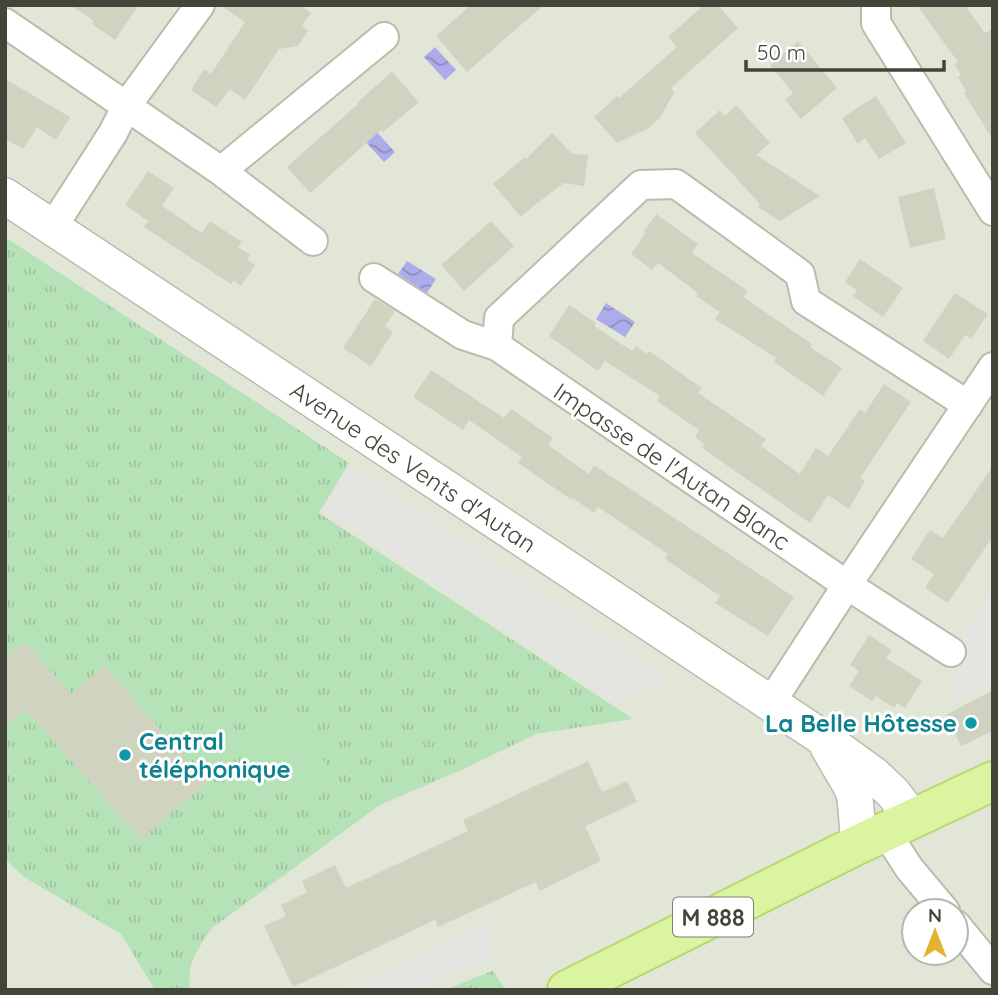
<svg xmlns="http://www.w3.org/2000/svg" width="998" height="995" font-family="Quicksand,sans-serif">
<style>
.residential{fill:#e2e6d7;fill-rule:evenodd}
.grass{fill:url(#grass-tufts)}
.pitch{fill:#b6e2b7}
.parking{fill:#e4e4e0}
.water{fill:url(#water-waves)}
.building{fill:#cfd3bf}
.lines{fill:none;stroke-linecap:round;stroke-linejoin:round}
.minor-casing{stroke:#b9bdac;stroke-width:32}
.tertiary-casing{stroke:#b9bdac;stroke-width:38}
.primary-casing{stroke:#bbd772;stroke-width:42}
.minor{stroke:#fff;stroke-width:28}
.tertiary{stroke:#fff;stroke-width:35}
.primary{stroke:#dbf4a0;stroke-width:38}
.culture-dot{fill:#0f9aa8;stroke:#fff;stroke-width:2.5}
.labels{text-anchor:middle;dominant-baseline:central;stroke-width:6;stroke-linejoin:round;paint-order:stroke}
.shield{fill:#fff;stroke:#7b7d74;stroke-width:2}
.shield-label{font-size:23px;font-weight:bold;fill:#434538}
.street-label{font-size:24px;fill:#434538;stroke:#fff}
.culture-label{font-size:24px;font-weight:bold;fill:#0d838f;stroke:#fff;text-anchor:end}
</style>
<defs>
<pattern id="grass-tufts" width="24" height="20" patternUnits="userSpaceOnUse" patternTransform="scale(1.75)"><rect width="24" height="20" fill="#b6e2b7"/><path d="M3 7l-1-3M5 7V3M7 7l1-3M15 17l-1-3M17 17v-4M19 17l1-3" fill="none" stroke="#9ec39e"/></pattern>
<pattern id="water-waves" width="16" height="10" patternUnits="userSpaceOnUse" patternTransform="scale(1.75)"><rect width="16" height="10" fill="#abace9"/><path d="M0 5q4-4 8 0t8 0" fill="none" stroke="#8d8ebe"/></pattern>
</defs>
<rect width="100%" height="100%" fill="#f0f2e9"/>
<!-- residential -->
<path class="residential" d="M5,5H993V990H5ZM914,911H956V953H914Z"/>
<!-- grass -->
<path class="grass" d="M5,237L349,463L319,513L633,719L536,734L468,767L380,805L212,928C200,946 184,967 191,990H155L121,934L24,877L5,859Z
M493,971L506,990H445L492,971Z"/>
<!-- pitch -->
<path class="pitch" d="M279,709L339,779L305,809L244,739Z"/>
<!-- parking -->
<path class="parking" d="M351,465L670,679L615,704L322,511Z
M993,588V682L952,702L951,652Z
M493,922L492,955L419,990H341Z"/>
<!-- water -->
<path class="water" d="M435,47L456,70L445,80L424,57Z
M375,130L395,152L384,162L364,140Z
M407,261L436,279L427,293L398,274Z
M606,303L635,322L625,337L596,319Z"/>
<!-- building -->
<path class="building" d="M70,5H139L115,40L92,24L94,21Z
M220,5H299L311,13L302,26L308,31L298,46L279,49L245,100L230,89L216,107L191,90L204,69L211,74L245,22Z
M471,5H544L467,72L436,36Z
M704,5H718L738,28L671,88L674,93L659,119L647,129L617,143L594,117L617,96L619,98L677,47L668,37Z
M917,5H965L985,33L993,28V140L964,93L966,91L958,77L961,75L954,64L958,62Z
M798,41L837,88L801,119L785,100L793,93L770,65Z
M392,72L419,102L383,132L381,130L310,193L287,167L358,104L357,103L371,90Z
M5,79L70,117L56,140L37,127L23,149L5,139Z
M876,96L906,143L879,159L865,138L858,144L842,118Z
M736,105L770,143L756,155L820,196L780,221L758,207L760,204L695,133L720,110L725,116Z
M552,133L572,154L588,155L584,186L564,183L532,207L521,217L493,184L525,157L526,159Z
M148,171L174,188L162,206L202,233L210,221L242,242L238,247L250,255L247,260L255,265L241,286L234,280L231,284L144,227L148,221L125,205Z
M934,188L946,239L910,248L898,197Z
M656,214L698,244L692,253L748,291L743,297L812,344L810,347L842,368L823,396L774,362L776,358L715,319L720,312L696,296L698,293L658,263L652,270L631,254L646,232L644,231Z
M491,221L514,246L464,291L441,265Z
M860,259L903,288L883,317L853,296L857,290L845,282Z
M955,293L988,314L971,339L965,335L949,359L923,341Z
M375,299L395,311L385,326L393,332L371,366L343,348Z
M569,305L596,323L594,326L632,351L636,346L647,354L649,351L702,388L698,393L766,439L761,446L800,474L816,448L828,456L860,409L865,413L884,384L911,402L860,478L865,481L849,509L828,495L810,523L702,448L704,444L695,437L699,430L657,401L660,396L605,361L598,371L549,336Z
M431,370L504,418L511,409L553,438L548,445L589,474L594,465L794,597L768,636L715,603L720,596L665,559L668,554L647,540L598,507L594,513L573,498L572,500L518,463L522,457L469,420L463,430L413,397Z
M993,466V536L948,603L925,588L934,574L911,559L930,530L943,538Z
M869,635L892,650L886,658L922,681L905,708L897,703L894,708L876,696L872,701L849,686L859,671L850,665Z
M25,642L71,694L104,666L207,782L141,840L26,710L5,728V659Z
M993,690V731L961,746L946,715Z
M588,761L602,792L627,781L637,802L585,826L601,861L539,891L536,882L438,927L435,920L293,987L264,926L286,916L281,905L307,892L302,881L335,865L346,888L468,831L463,820Z"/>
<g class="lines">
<!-- minor casing -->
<g class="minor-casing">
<path id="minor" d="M876,5V23L993,211
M5,23L221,171L384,37
M221,171L313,241
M52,228L113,133L127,105L200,5
M374,278L463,335L497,346
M951,652L847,585L497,346L499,318L641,185L676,184L800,274L806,301L968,405
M770,704L847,585L993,367
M886,832L909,868L945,911
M956,925L993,970"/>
</g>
<!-- tertiary casing -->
<g class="tertiary-casing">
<g id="tertiary">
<path id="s1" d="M5,196L823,738L874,775L893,793L913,819"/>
<path d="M828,747L852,788L855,798L859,844"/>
</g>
</g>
<!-- primary casing -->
<g class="primary-casing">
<path id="primary" d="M567,990L859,844L993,781"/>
</g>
<!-- minor -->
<use href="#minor" class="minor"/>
<!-- tertiary -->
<use href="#tertiary" class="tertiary"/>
<!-- primary -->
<use href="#primary" class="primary"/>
</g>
<!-- markers -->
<g class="culture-dot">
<circle cx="971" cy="723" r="7"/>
<circle cx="125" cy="755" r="7"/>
</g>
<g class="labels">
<!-- shield labels -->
<rect class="shield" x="673" y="897.5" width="80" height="39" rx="5"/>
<g class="shield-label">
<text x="713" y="917">M 888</text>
</g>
<!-- street labels -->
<g class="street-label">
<text transform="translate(672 466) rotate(34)">Impasse de l'Autan Blanc</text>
<text stroke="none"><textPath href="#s1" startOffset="490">Avenue des Vents d'Autan</textPath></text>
</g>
<!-- culture labels -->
<g class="culture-label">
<text x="957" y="723">La Belle Hôtesse</text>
<text x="139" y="741" text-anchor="start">Central<tspan x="139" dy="28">téléphonique</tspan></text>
</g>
</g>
<!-- border -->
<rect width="998" height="995" fill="none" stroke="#434538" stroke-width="14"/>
<!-- north arrow -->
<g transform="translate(935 932)"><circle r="33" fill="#ffffff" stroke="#b4b5af" stroke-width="2"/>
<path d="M0-5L12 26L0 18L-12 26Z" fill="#e4b32e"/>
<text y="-10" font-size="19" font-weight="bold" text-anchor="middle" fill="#434538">N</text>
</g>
<!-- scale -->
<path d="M746 60v10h198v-10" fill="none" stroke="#434538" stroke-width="3.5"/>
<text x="757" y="60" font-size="21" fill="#434538" stroke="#ffffff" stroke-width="5" paint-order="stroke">50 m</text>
</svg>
